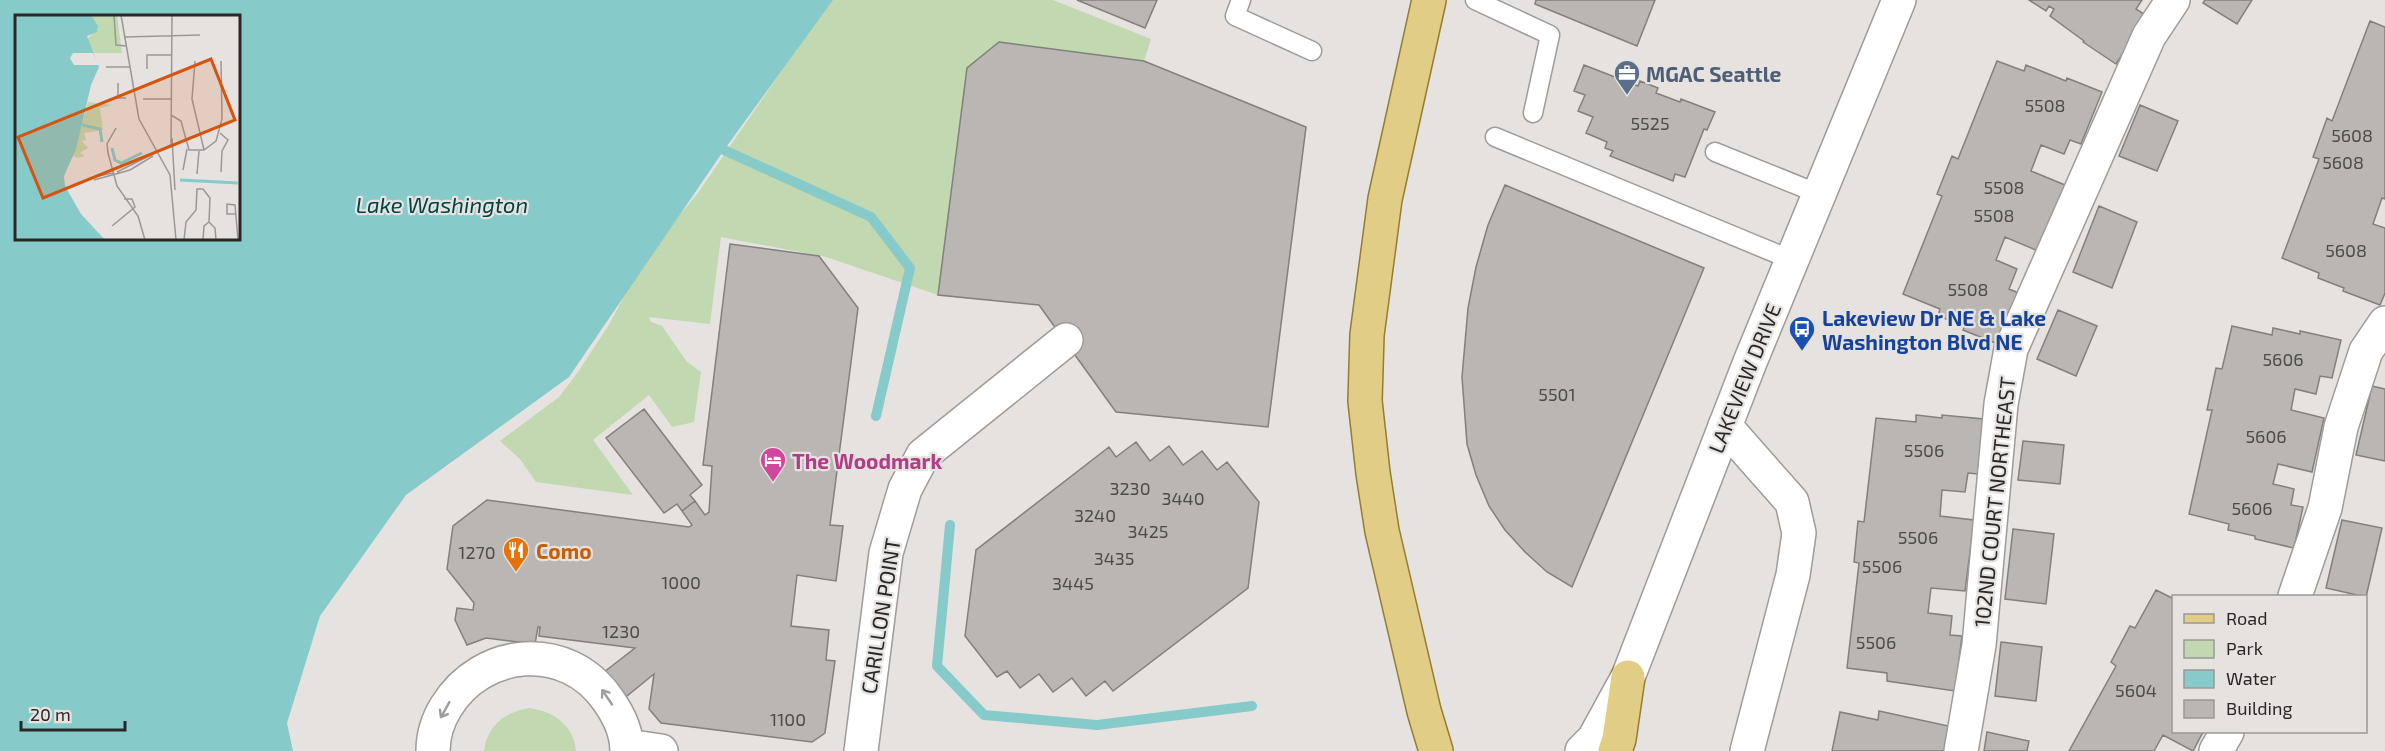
<svg xmlns="http://www.w3.org/2000/svg" width="2385" height="751" font-family="'Exo 2',sans-serif">
<style>
.green{fill:#c1d8b1}
.water{fill:#87caca;fill-rule:evenodd}
.lines{fill:none;stroke-linecap:round;stroke-linejoin:round}
.stream{stroke:#87caca;stroke-width:10}
.building{fill:#b9b6b3;stroke:#82807d;stroke-width:1.5}
.lane-casing{stroke:#9e9b98;stroke-width:21}
.street-casing{stroke:#9e9b98;stroke-width:36}
.secondary-casing{stroke:#9e9b98;stroke-width:36}
.primary-casing{stroke:#947d30;stroke-width:36}
.lane{stroke:#fff;stroke-width:18}
.street{stroke:#fff;stroke-width:33}
.secondary{stroke:#fff;stroke-width:33}
.primary{stroke:#e1cd86;stroke-width:33}
.oneway{stroke:#9f9e9e}
.labels{text-anchor:middle;dominant-baseline:central;stroke-width:4.5;stroke-linejoin:round;paint-order:stroke}
.number-label{font-size:18px;fill:#4d4c4a}
.service-label{font-size:21px;font-weight:bold;fill:#4e5e75;stroke:#e6e2e0;text-anchor:start}
.transit-label{font-size:21px;font-weight:bold;fill:#164399;stroke:#e6e2e0;text-anchor:start}
.street-label{font-size:21px;fill:#292827;stroke:#e6e2e0}
.hotel-label{font-size:21px;font-weight:bold;fill:#b23c85;stroke:#e6e2e0;text-anchor:start}
.food-label{font-size:21px;font-weight:bold;fill:#c56008;stroke:#e6e2e0;text-anchor:start}
.water-label{font-size:22px;font-style:italic;fill:#024344;stroke:#e6e2e0}
.inset-river{fill:none;stroke:#87caca;stroke-width:3}
.inset-road{fill:none;stroke:#9a9896;stroke-width:1.5}
.view{fill:#d5540f;fill-opacity:0.15;stroke:#d5540f;stroke-width:3}
.inset-edge{fill:none;stroke:#292827;stroke-width:3}
</style>
<rect width="100%" height="100%" fill="#e6e2e0"/>
<!-- green -->
<path class="green" d="M830,0H1053L1151,39L1144,61L938,295L826,257L721,237L710,324L649,317L651,322L662,326L687,362L701,372L694,422L672,427L649,395L593,440L633,495L536,482L520,459L500,441L559,397L578,372L610,323L646,255L698,193Z
M529,708C553,711 574,725 576,751H484C487,725 506,712 529,708Z"/>
<!-- water -->
<path class="water" d="M0,0H833L724,150L569,377L406,495L320,616L287,723L293,751H0ZM16,16H238V238H16Z"/>
<g class="lines">
<!-- stream -->
<path class="stream" d="M713,143L724,150L871,217L910,268L876,416
M950,525L937,666L984,715L1097,725L1252,706"/>
</g>
<!-- building -->
<path class="building" d="M1077,0H1157L1145,28Z
M1536,0H1655L1637,46L1535,4Z
M2029,0H2142L2136,9L2147,16L2116,64L2083,42L2084,41L2050,16L2054,9L2049,6L2046,11Z
M2205,0H2252L2237,24L2203,3Z
M2370,21L2385,27V199L2382,198L2373,224L2385,228V293L2380,305L2343,291L2344,288L2318,278L2319,273L2282,258L2319,159L2313,157L2327,118L2332,121Z
M999,42L1144,61L1306,127L1268,427L1116,412L1039,305L938,295L967,68Z
M1997,61L2024,71L2026,65L2066,81L2067,78L2102,92L2081,144L2070,140L2064,154L2041,145L2031,171L2065,185L2038,251L2005,237L1996,260L2017,269L2009,289L2021,294L2000,345L1963,330L1965,326L1938,316L1940,309L1903,294L1942,196L1937,194L1952,156L1958,159Z
M1584,65L1638,86L1640,81L1658,88L1656,93L1680,102L1681,99L1715,112L1707,130L1704,129L1685,177L1675,174L1673,181L1610,156L1613,151L1605,148L1607,142L1586,133L1593,117L1578,111L1585,95L1574,91Z
M2140,105L2178,121L2157,171L2119,156Z
M1505,185L1704,268L1572,587L1547,572L1525,552L1505,530L1489,506L1476,475L1467,444L1462,377L1468,308L1476,267L1488,225Z
M2099,206L2137,222L2112,288L2073,272Z
M730,244L819,256L858,308L830,525L843,526L836,581L797,575L791,626L829,630L826,660L835,661L825,733L812,742L661,723L649,709L654,674L616,705L595,679L635,648L539,636L540,627H538L535,644L486,638L467,645L455,620L457,608L473,610L474,603L447,569L453,526L487,500L689,527L692,525L682,511L695,501L705,515L709,512L712,466L703,465Z
M2058,310L2097,326L2076,376L2037,359Z
M2232,326L2272,335L2273,328L2300,334V331L2341,340L2332,378L2320,376L2316,394L2295,389L2291,410L2324,418L2312,472L2278,464L2273,484L2294,489L2291,505L2303,507L2294,548L2255,539V536L2228,530L2229,524L2189,514L2212,410H2207L2216,368L2222,369Z
M2372,386L2385,389V461L2356,455Z
M644,409L702,485L690,495L695,501L682,511L677,504L664,513L606,438Z
M1916,415L1942,418V415L1984,419L1978,474L1968,473L1965,492L1942,490L1940,516L1974,520L1965,591L1931,588L1928,613L1952,616L1950,635L1962,636L1955,691L1887,681V673L1847,668L1859,563L1854,562L1858,521L1864,522L1876,418L1916,422Z
M2023,441L2064,445L2060,484L2018,480Z
M1136,442L1150,461L1169,446L1183,465L1202,451L1217,470L1227,462L1259,502L1248,588L1113,691L1105,681L1086,696L1072,678L1053,692L1039,674L1020,688L1007,671L997,677L965,636L976,550L1109,447L1116,457Z
M2342,520L2382,528L2366,597L2326,588Z
M2013,529L2054,534L2046,604L2005,599Z
M2156,590L2174,599V732H2203L2193,751L2163,735L2154,751H2069L2116,666L2111,662L2130,626L2135,628Z
M2001,642L2042,647L2036,701L1995,696Z
M1879,711L1953,727L1948,751H1832L1840,712L1878,720Z
M1987,732L2029,741L2027,751H1984Z"/>
<g class="lines">
<!-- lane casing -->
<g class="lane-casing">
<path id="lane" d="M1241,0L1235,16L1312,51
M1475,0L1550,35L1533,113
M1495,137L1792,260
M1715,152L1819,194"/>
</g>
<!-- street casing -->
<g class="street-casing">
<path id="street" d="M1725,426L1792,502L1799,533L1793,575L1747,751
M2295,596L2325,508L2341,427L2366,351L2385,323
M433,751C433,736 438,720 446,707C482,648 567,640 608,700C618,714 627,733 627,751
M861,751L886,553L905,489L923,455L1066,340
M1961,751L1979,645L2001,404L2011,349L2149,36L2173,0
M2216,751L2227,732"/>
</g>
<!-- secondary casing -->
<g class="secondary-casing">
<path id="secondary" d="M627,746L661,751
M1582,751L1594,739L1628,677L1750,362L1899,0"/>
</g>
<!-- primary casing -->
<g class="primary-casing">
<path id="primary" d="M1429,0L1385,199L1367,335L1365,401L1373,473L1382,531L1424,711L1436,751
M1615,751L1619,739L1628,677"/>
</g>
<!-- lane -->
<use href="#lane" class="lane"/>
<!-- street -->
<use href="#street" class="street"/>
<!-- secondary -->
<use href="#secondary" class="secondary"/>
<!-- primary -->
<use href="#primary" class="primary"/>
</g>
<!-- one-way arrows -->
<defs><path id="oneway-shaft" d="M-6 0H5M1.5-3L5.5 0L1.5 3" fill="none" stroke-width="1.6" stroke-linecap="round" stroke-linejoin="round" transform="scale(1.5)"/></defs>
<g class="oneway">
<use href="#oneway-shaft" transform="translate(607 697) rotate(-124)"/>
<use href="#oneway-shaft" transform="translate(445 710) rotate(119)"/>
</g>
<!-- icons -->
<defs>
<g id="office-pin" transform="scale(1.35)"><path d="M0 17L-7.5 6A9.5 9.5 0 1 1 7.5 6Z" fill="#5c6f8a" stroke="#e6e2e0"/><path d="M-6-3h4V-5.5h4V-3h4V5H-6ZM-1-4.5V-3h2v-1.5ZM-6 0V1H6V0Z" fill="#fff"/></g>
<g id="bus-pin" transform="scale(1.35)"><path d="M0 17L-7.5 6A9.5 9.5 0 1 1 7.5 6Z" fill="#1a4fb4" stroke="#e6e2e0"/><path d="M-5-6H5V4H4V6H2V4H-2V6H-4V4H-5ZM-3.5-4V0h7V-4ZM-3.5 1.2v1.5H-2V1.2ZM2 1.2v1.5H3.5V1.2Z" fill="#fff"/></g>
<g id="hotel-pin" transform="scale(1.35)"><path d="M0 17L-7.5 6A9.5 9.5 0 1 1 7.5 6Z" fill="#d1479c" stroke="#e6e2e0"/><path d="M-6-4.5h1.5V1H6V5H4.5V3h-9V5H-6ZM-4 0a1.8 1.8 0 1 1 3.6 0ZM.5 0V-2.5h3Q6-2.5 6 0Z" fill="#fff"/></g>
<g id="restaurant-pin" transform="scale(1.35)"><path d="M0 17L-7.5 6A9.5 9.5 0 1 1 7.5 6Z" fill="#e8710a" stroke="#e6e2e0"/><path d="M-5-6h1v4h1v-4h1v4h1v-4h1v5L-1.5 .5V6h-2V.5L-5-1ZM5-6V6H3V1.5H1.5Q1.5-4 5-6Z" fill="#fff"/></g>
</defs>
<g fill-rule="evenodd">
<use href="#office-pin" x="1627" y="73"/>
<use href="#bus-pin" x="1802" y="329"/>
<use href="#hotel-pin" x="773" y="460"/>
<use href="#restaurant-pin" x="516" y="550"/>
</g>
<g class="labels">
<!-- number labels -->
<g class="number-label">
<text x="2045" y="105">5508</text>
<text x="1650" y="123">5525</text>
<text x="2352" y="135">5608</text>
<text x="2343" y="162">5608</text>
<text x="2004" y="187">5508</text>
<text x="1994" y="215">5508</text>
<text x="2346" y="250">5608</text>
<text x="1968" y="289">5508</text>
<text x="2283" y="359">5606</text>
<text x="1557" y="394">5501</text>
<text x="2266" y="436">5606</text>
<text x="1924" y="450">5506</text>
<text x="1130" y="488">3230</text>
<text x="1183" y="498">3440</text>
<text x="2252" y="508">5606</text>
<text x="1095" y="515">3240</text>
<text x="1148" y="531">3425</text>
<text x="1918" y="537">5506</text>
<text x="477" y="552">1270</text>
<text x="1114" y="558">3435</text>
<text x="1882" y="566">5506</text>
<text x="681" y="582">1000</text>
<text x="1073" y="583">3445</text>
<text x="621" y="631">1230</text>
<text x="1876" y="642">5506</text>
<text x="2136" y="690">5604</text>
<text x="788" y="719">1100</text>
</g>
<!-- service labels -->
<g class="service-label">
<text x="1646" y="73">MGAC Seattle</text>
</g>
<!-- transit labels -->
<g class="transit-label">
<text x="1822" y="317">Lakeview Dr NE &amp; Lake<tspan x="1822" dy="24">Washington Blvd NE</tspan></text>
</g>
<!-- street labels -->
<g class="street-label">
<text transform="translate(1744 378) rotate(-68)">LAKEVIEW DRIVE</text>
<text transform="translate(1994 502) rotate(-84)">102ND COURT NORTHEAST</text>
<text transform="translate(880 616) rotate(-81)">CARILLON POINT</text>
</g>
<!-- hotel labels -->
<g class="hotel-label">
<text x="792" y="460">The Woodmark</text>
</g>
<!-- food labels -->
<g class="food-label">
<text x="536" y="550">Como</text>
</g>
<!-- water labels -->
<g class="water-label">
<text x="442" y="204">Lake Washington</text>
</g>
</g>
<!-- overview -->
<g transform="translate(15 15)">
<rect width="225" height="225" fill="#e6e2e0"/>
<path d="M76,0H102L107,38H78L71,25L83,14ZM73,87L97,90L85,93L88,115L69,118L71,125L67,126L73,133L65,138L70,141L62,143L58,141Z" fill="#c1d8b1"/>
<path d="M0,0H76L83,11L82,17L72,21L84,52L76,70L61,134L49,161L50,171L66,199L90,225H0Z" fill="#87caca"/>
<path d="M58,38H78L84,50H59L55,43Z" fill="#e6e2e0"/>
<path class="inset-river" d="M67,110L85,114L87,127M97,133L100,145L106,148L127,138M165,165L223,168"/>
<path class="inset-road" d="M99,0L101,30L111,31M106,0L124,104L155,160L161,225M110,22L185,20M180,46L177,84L189,135M91,52H115M132,54V40H157M103,68V83H111M128,84H156M156,100L166,106L174,135H189L201,126L207,104L206,46M101,113L92,129L93,138L102,171L123,201L130,225M205,118L213,125L207,136L206,157M157,123L160,175M168,155L172,134M102,157L156,130L157,0M182,159L184,136M78,162L98,158M79,165L115,155L138,141M220,199H212V189L220,190L223,225M194,207L200,213L201,225M97,211L120,192L117,184H109M169,225L171,207L181,195L182,174H188L195,183L194,207M188,225L189,211L194,207"/>
<path class="view" d="M196,44L220,105L28,183L3,122Z"/>
<rect width="225" height="225" class="inset-edge"/>
</g>
<!-- legend -->
<rect x="2172" y="595" width="195" height="138" fill="#e6e2e0" stroke="#9a9896" stroke-width="1.5"/>
<rect x="2184" y="614" width="30" height="9" fill="#e1cd86" stroke="#9a9896" stroke-width="1.5"/>
<text x="2226" y="625" font-size="18" fill="#292827">Road</text>
<rect x="2184" y="640" width="30" height="18" fill="#c1d8b1" stroke="#9a9896" stroke-width="1.5"/>
<text x="2226" y="655" font-size="18" fill="#292827">Park</text>
<rect x="2184" y="670" width="30" height="18" fill="#87caca" stroke="#9a9896" stroke-width="1.5"/>
<text x="2226" y="685" font-size="18" fill="#292827">Water</text>
<rect x="2184" y="700" width="30" height="18" fill="#b9b6b3" stroke="#9a9896" stroke-width="1.5"/>
<text x="2226" y="715" font-size="18" fill="#292827">Building</text>
<!-- scale -->
<path d="M21 721v9h104v-9" fill="none" stroke="#292827" stroke-width="3"/>
<text x="30" y="721" font-size="18" fill="#292827" stroke="#e6e2e0" stroke-width="4.5" paint-order="stroke">20 m</text>
</svg>
